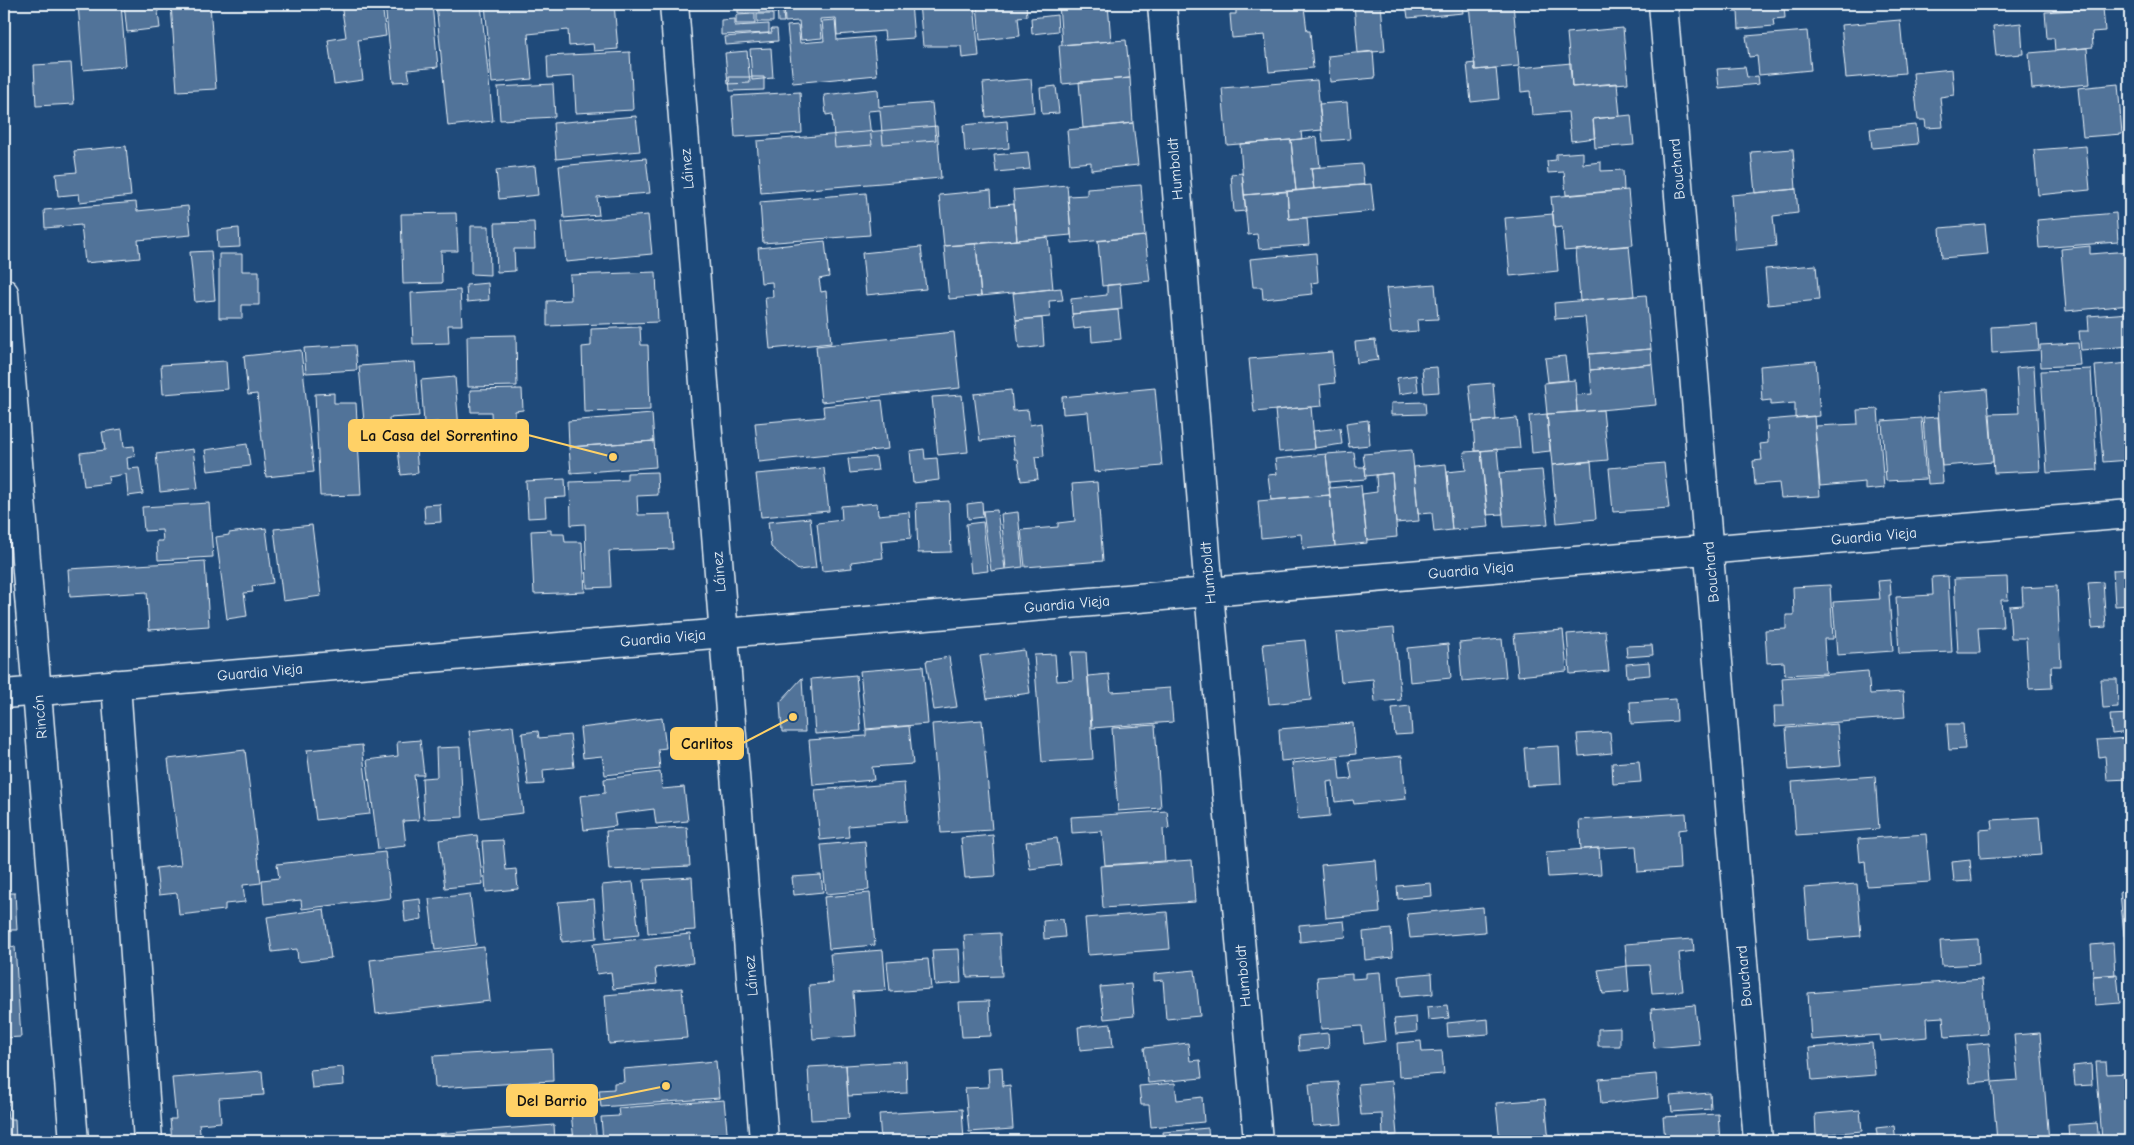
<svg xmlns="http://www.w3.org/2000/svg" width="2134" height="1145" font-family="'Comic Neue',sans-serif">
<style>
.building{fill:#517399;stroke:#e8f1f8}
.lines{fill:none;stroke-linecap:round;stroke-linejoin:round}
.minor-casing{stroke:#e8f1f8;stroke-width:31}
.secondary-casing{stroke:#e8f1f8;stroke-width:31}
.minor{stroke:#1f4a7a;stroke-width:28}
.secondary{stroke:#1f4a7a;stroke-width:28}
.labels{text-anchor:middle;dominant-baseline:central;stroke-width:4;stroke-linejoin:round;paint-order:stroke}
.street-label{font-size:15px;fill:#e8f1f8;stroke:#1f4a7a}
.leader{fill:none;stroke:#ffd166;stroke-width:2}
.callout-dot{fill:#ffd166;stroke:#1f4a7a;stroke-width:2}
.callout{fill:#ffd166;stroke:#ffd166;stroke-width:2}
.callout-label{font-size:16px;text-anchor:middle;font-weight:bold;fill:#111}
</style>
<rect width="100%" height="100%" fill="#1f4a7a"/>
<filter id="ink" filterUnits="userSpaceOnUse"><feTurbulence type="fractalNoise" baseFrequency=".02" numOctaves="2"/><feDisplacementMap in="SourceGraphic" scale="10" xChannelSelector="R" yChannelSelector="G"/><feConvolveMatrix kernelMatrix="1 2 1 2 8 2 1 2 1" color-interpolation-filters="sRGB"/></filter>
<g filter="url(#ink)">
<!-- building -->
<path class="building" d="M78,4H121L126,66L83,70Z
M124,4H157L160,28L127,32Z
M171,4H210L216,89L177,91Z
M341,4H382L386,36L358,40L363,80L334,84L328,40L346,37Z
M385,4H432L438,67L408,70L410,81L393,82Z
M436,4H481L493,121L448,126Z
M485,4H566L567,8L614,4L618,49L594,51L593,44L569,46L568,30L528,34L532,79L492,83Z
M741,4H776V13H738V8Z
M777,4H782L784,22H778Z
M784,4H911L914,38L885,40L884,31L837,35L836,18L820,19L822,38L801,40L799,21L785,22Z
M919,4H974L979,56L962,58L961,46H923Z
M977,4H1026L1027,16L1018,17L1020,36L980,40Z
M1059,4H1108L1111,41L1062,45Z
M1236,4H1292L1293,8L1304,7L1307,31H1310L1313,68L1269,72L1265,35L1232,38L1230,14H1236Z
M1354,4H1381L1385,51L1358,53Z
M1406,4H1462L1463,13L1408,18Z
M1469,4H1513L1519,66L1475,70Z
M1733,4H1784L1785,18L1773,19L1774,26L1739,29L1738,12H1733Z
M2103,8L2105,31L2092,32L2093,47L2055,51L2054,38H2047L2045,12Z
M755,14V24H736V15Z
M757,14H773V22H757Z
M1057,15L1058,31L1032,34L1031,18Z
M735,19V26L769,24V33L721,35V20Z
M835,20L837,40L873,37L877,75L793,83L787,26L798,25L800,43L824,41L822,21Z
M1900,20L1905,73L1846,78L1841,25Z
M2021,23L2023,54L1996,56L1993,26Z
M1623,28L1628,83L1572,87L1567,33Z
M771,29H777L778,41L726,45L725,37L772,33Z
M1807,31L1811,70L1759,75L1757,56L1749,57L1746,36Z
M1126,40L1130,78L1062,84L1059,45Z
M771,48L773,78L752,80L750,49Z
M2087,48L2090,84L2032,89L2029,53Z
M747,51L750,83L728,84L725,53Z
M1373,51L1375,78L1330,82L1328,56Z
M630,52L633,110L576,113L574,76L548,78L547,56Z
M71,63L74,104L36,106L34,65Z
M1475,63V70L1496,68L1499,99L1471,102L1467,64Z
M1571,63L1572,87L1617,83L1620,116L1593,119L1595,138L1571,141L1568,112L1532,115L1530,91L1521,92L1519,68Z
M1745,67L1747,77L1758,76L1759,84L1719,88L1717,69Z
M1952,69L1954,95L1940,97L1943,127L1926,128L1925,120H1918L1913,73Z
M729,77H764V90L730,91Z
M1130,78L1133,123L1083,128L1079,82Z
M1031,79L1034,112L986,117L983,83Z
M1317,80L1322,130L1301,132L1302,139L1227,145L1222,88Z
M553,84L555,117L500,120L498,87Z
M2118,84L2122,134L2083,137L2078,88Z
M1056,86L1059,113L1042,114L1040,88Z
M878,89L879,107L932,103L936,140L883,144L880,110L868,111L872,145L835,148L832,114L826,115L824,95Z
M800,92L802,133L735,137L732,96Z
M1347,102L1350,139L1323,141L1319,104Z
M1631,115L1634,145L1595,148L1593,119Z
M636,116L640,151L556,159L553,123Z
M1007,121L1009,148L965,152L963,125Z
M1133,123L1138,165L1091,170V162L1070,164L1067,130Z
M1916,125L1918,144L1872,148L1870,129Z
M937,126L941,178L761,193L757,141Z
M1317,137L1320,167L1311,168L1314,189L1296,191L1291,140Z
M1291,140L1296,191L1244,195L1240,144Z
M126,146L131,196L80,202L79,194L58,196L56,174L77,172L74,151Z
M2086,146L2090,190L2038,195L2034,150Z
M1793,149L1796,189L1755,193L1751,152Z
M1028,152L1030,169L996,172L994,155Z
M1583,152V164L1601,162V171L1623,170L1624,190L1566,195L1564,172L1548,173L1547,161L1556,160V154Z
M646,158L650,193L597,197L599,215L564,218L559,166Z
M1362,164L1364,185L1314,189L1311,168Z
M535,166L538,195L499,199L496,170Z
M1242,173L1246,211L1234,212L1231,174Z
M1371,184L1374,211L1289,219L1287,191Z
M1067,185L1071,235L1017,240L1013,190Z
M1141,185L1145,236L1072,243L1068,196L1087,195V189Z
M1796,189L1798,213L1773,216L1776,246L1735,250L1731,195Z
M991,190L992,206L1014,204L1017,240L944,246L939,195Z
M1628,190L1633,245L1564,251L1562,227L1554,228L1551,197Z
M1287,191L1289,219L1307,218L1309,245L1259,249L1257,234L1248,235L1244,195Z
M866,193L870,235L763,243L760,202Z
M136,202L137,211L188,206L191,235L138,240L140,258L85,263L81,225L45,228L44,210Z
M456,213L458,251H441L442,283L403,284L401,214Z
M2116,213L2118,242L2039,248L2037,220Z
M1553,214L1558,271L1510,276L1505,218Z
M648,215L652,254L566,262L562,222Z
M534,222L535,249H514L515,271L497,272L495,223Z
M1985,224L1988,254L1942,258L1940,228Z
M471,226H489L490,275L471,274Z
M239,228L240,247L218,248L217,230Z
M1145,236L1150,281L1102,286L1098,241Z
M1048,237L1053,289L981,296L976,244Z
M825,241L829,277L819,279L821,292L826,291L831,343L770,349L765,297H773L772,282L761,283L758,248Z
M976,244L981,296L949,299L944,246Z
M1629,246L1634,296L1580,301L1576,250Z
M2090,246V254L2130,251V305L2066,311L2061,249Z
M921,247L926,289L866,295L862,253Z
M211,251L215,300L195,302L190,252Z
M1316,253L1318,282L1311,283L1313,294L1263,299L1262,287H1253L1250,259Z
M219,254H242V271H259V305H242V318H219Z
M1816,265L1819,300L1768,305L1765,269Z
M656,272L658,322L547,326V301L571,300L570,275Z
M488,283L489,300L467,302L466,285Z
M1120,284L1122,309L1072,314L1071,299L1107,295V285Z
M1435,284L1438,319L1417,320L1418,331L1391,333L1386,288Z
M1061,288L1063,300L1049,301L1050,317L1016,320L1013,293Z
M460,290L462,325H448L449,343L413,344L411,293Z
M1646,295L1651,349L1589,354L1585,317L1555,319L1554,303Z
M1118,310L1121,339L1092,342L1091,327L1074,329L1072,314Z
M2130,313V346L2081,350L2079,331H2089L2088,316Z
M1042,318L1044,346L1019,349L1016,320Z
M2037,324L2039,350L1992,353L1991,327Z
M640,327L641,345H648L650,410L584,412L582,347L591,346V329Z
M954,332L960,388L821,402L816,346Z
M516,335L517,386L468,387L467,336Z
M1375,340L1378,360L1357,363L1355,342Z
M2078,343L2080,365L2041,367L2040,345Z
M355,345L357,370L306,373L304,348Z
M1651,349L1652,364L1590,370L1589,354Z
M301,350L314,472L266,477L257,394L248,395L244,356Z
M1332,352L1335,383L1320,385L1322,406L1254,412L1249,359Z
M1565,356L1568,380L1548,382L1545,358Z
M226,361L228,389L163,394L161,365Z
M1816,361L1820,416L1795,418V403L1771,405V400L1762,401L1760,366Z
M415,362L419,416L389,418L390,430L365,433L359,366Z
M2130,363V460L2103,462L2095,366Z
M1652,364L1656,405L1577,412L1576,395L1592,394L1590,370Z
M2034,366L2040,471L1994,473L1990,414L2019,413L2016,368Z
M1437,367L1439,392L1424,393L1422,368Z
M2091,369L2097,470L2047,473L2041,371Z
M1416,375L1418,391L1399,394L1397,378Z
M455,377L459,430L439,431L438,422L424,423L421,380Z
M1575,380L1577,412L1547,414L1544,383Z
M1493,383L1496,420L1473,422L1469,385Z
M1155,388L1162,466L1094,472L1088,412L1063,414L1062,397Z
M522,389L523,410L515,411L516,432L492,433L491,412H471L470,390Z
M1987,389L1993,462L1942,466L1937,393Z
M1011,390L1013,411L1028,410L1030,425L1041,423L1044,456L1035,457L1038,479L1021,481L1018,459H1015L1012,437L980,441L974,394Z
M334,393V403H356L361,495L320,496L315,394Z
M962,395L968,452L938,455L932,397Z
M882,400L888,449L759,462L755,423L824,417L823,406Z
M1425,402L1426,414L1391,415V403Z
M1311,407L1315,449L1279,452L1275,410Z
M1878,409L1884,488L1865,490V482L1820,486L1815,426L1858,424L1857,410Z
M1603,410L1608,460L1552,465L1547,414Z
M652,414L654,441L569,447L568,421Z
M1547,414L1550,451L1532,453L1529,416Z
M1814,416L1820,496L1781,498L1779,483L1755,485L1753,461L1762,460L1760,444L1768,443L1767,420Z
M1938,417L1943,483L1928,484L1923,418Z
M1517,418L1520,448L1475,451L1473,422Z
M1921,418L1926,479L1886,481L1882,421Z
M1368,420L1370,445L1349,447L1346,423Z
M1340,428L1342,444L1315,448L1313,431Z
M122,429L124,447L134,446L135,456L127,458L128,469L139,468L143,494L128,496L126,474L108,477L109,483L84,486L80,453L105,450L102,432Z
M415,439L418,473L401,475L397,441Z
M654,441L656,467L571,473L569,447Z
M247,444L250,466L208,471L205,450Z
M193,449L198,488L160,492L156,454Z
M924,449L925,459L937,458L939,480L913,483L910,451Z
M1497,449L1503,514L1487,515L1481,451Z
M1412,450L1419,521L1396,523L1392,473L1366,476L1363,454Z
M1481,451L1489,527L1452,530L1447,472L1466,470L1464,452Z
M1354,452L1356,467H1365L1366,479L1329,482L1326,454Z
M1326,454L1330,495L1271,500L1268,475L1277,474L1275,459Z
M876,457L878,470L850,473L848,459Z
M1591,461L1596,519L1557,523L1552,465Z
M1664,463L1669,508L1613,512L1609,468Z
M1446,464L1452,530L1434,532L1432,513L1418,514L1414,467Z
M824,468L829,511L761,517L756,474Z
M1542,470L1548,524L1504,527L1499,473Z
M657,472L658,495L637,496L638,515L671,514L673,549L609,551L611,587L587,588L585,524L571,525L570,482L627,480V473Z
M1392,473L1397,537L1367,540L1362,494L1377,492L1376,475Z
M565,479L566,497L545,498L546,517L528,518L526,481Z
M1097,482L1103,561L1025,567L1021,530L1058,527V523L1075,521L1072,484Z
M1361,485L1367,543L1335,546L1329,488Z
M1330,495L1335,546L1303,549L1301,534L1261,538L1258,501Z
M949,501L951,552L918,553L916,503Z
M982,502L983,517L968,519L967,504Z
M209,503L213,557L158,560L157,541H163L162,530L144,531L142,507Z
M877,503L878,515L909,512L911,538L881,541L883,558L851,562L852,568L822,571L817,523L842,520L841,506Z
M440,504L441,522L425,523L424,505Z
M997,510L1005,569L991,571L983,511Z
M1018,512L1023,567L1006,569L1001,514Z
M810,518L816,568L798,570L771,547L768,522Z
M983,522L988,571L971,573L966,524Z
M312,525L321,596L283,601L274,529Z
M266,528L273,583L252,586L253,592L244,593L247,616L227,619L216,537L229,535V533Z
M551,530V534H564L565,542H582L585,592L534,594L531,531Z
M205,561L209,626L149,630L147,592L70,597L68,569Z
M2130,569V605L2115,606L2113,570Z
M1948,576L1952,652L1899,654L1896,597L1933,595L1932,577Z
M2007,577L2008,600H2001L2003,627L1978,628L1980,653H1958L1954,579Z
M1890,580L1891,595H1889L1893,651L1837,655L1833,602L1880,599L1878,581Z
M2103,582L2106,627L2092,628L2088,583Z
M1830,585L1833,639H1824L1826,673L1785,675L1784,662L1767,663L1765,630L1786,629V615H1794L1793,587Z
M2057,586L2061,666H2051L2052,688L2029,689L2026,638H2011L2009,606L2023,605L2022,588Z
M1394,628L1401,700L1375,702L1373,679L1341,682L1336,633Z
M1563,630L1567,671L1518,676L1514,634Z
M1605,631L1609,671L1570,674L1567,634Z
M1502,639L1506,677L1462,681L1459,643Z
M1305,640L1311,700L1269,704L1263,644Z
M1448,644L1451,678L1410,682L1407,648Z
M1652,645L1653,655L1627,657L1626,646Z
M1024,650L1030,693L987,699L980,656Z
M1071,652H1086L1093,759L1042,762L1034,655L1055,654L1057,681L1073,680Z
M949,657L957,707L934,710L926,661Z
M1649,662L1650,675L1627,677L1626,664Z
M923,666L928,724L866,729L860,671Z
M1868,671L1870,694L1903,692L1905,717L1775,727L1774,706H1784L1782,678Z
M1109,674L1111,692L1170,688L1173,722L1092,728L1088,676Z
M856,675L861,731L815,734L811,679Z
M802,678L805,732H782L780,702Z
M2101,679H2117L2118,707L2103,708Z
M2128,680H2130V732L2112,734L2110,715L2130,714Z
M1676,699L1677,721L1631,724L1630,702Z
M1410,706L1412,734L1395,735L1392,708Z
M662,718L666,748L658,749L660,769L605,775L602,756L583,758L580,728Z
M982,720L992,830L941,833L932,724Z
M1353,723L1356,754L1281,761L1279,729Z
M1837,724L1841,766L1789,770L1786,728Z
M1947,724H1963L1965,749L1949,750Z
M1155,725L1161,808L1118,811L1112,728Z
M513,726L523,813L480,818L469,731Z
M909,726L913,764L872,767L874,780L813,785L809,740L866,736V730Z
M538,731L539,738L570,735L574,767L543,770L544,784L528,785L522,733Z
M1610,732L1612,753L1579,756L1577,734Z
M2130,738V779L2107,780L2105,756L2099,757L2097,740Z
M420,740L424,775H414L419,820L403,821L406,846L378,849L367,760L398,756L397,742Z
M362,745L370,814L316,820L307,750Z
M1559,746L1561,784L1527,786L1524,748Z
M460,747L463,817L424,819L422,778L437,777L436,748Z
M245,750L261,883L243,885L245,902L225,904V910L179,915L177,893L159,895L156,868L181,865L168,759Z
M1402,756L1406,799L1354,804L1353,800L1335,802L1333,781L1327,782L1330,816L1298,819L1292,763L1338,758L1340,780L1352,779L1349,761Z
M1639,761L1641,782L1613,784L1612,763Z
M660,772L662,789L684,787L688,821L656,824L654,809L614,814L616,826L584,830L580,796L605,793L604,779Z
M1875,776L1879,829L1796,835L1792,782Z
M904,783L907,821L848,826L849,837L820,840L815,790Z
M1167,811L1169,828L1163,829L1165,861L1105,865L1102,831L1072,833L1071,817Z
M1686,813L1687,829L1678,830L1680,869L1638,872L1636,846L1581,849L1579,820Z
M2039,817L2042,855L1980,859L1979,830L1993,829L1992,820Z
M687,827L690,866L609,870L606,831Z
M1926,834L1930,882L1867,886L1865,861L1860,862L1858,839Z
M477,835L483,884L445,888L439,840Z
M993,835L996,876L965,878L961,838Z
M1057,838L1061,865L1030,869L1026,842Z
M503,840L506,870L516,869L518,889L486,892L482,841Z
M865,841L869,890L826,894L821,845Z
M1599,848L1601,874L1548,877L1546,852Z
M385,852L391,898L302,909L301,900L264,904L262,880L279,878L277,864Z
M2125,855H2130V888L2127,889Z
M1192,860L1195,902L1103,908L1100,866Z
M1376,860L1380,913L1326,918L1321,865Z
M1970,860L1972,881L1954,882L1952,862Z
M821,875L823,892L794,895L792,877Z
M692,877L695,930L648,933L644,880Z
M633,882L639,935L606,938L602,885Z
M1431,883L1432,896L1398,899L1397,886Z
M1857,884L1861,936L1808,940L1804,888Z
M2130,891V935L2124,936L2120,892Z
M4,893H15L17,930H11V947L15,946L21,1037L4,1038Z
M870,893L875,945L829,949L824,897Z
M470,894L476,945L435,950L429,899Z
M420,899L422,919L405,922L403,901Z
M594,899L597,938L562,942L558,902Z
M1483,907L1485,932L1410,938L1407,914Z
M324,909L331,958L298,962L297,949L272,952L267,917Z
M1167,912L1170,949L1088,955L1085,918Z
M1063,919L1065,937L1044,939L1043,921Z
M1344,921L1346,937L1300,942L1299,925Z
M1391,929L1393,957L1365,960L1363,932Z
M1000,933L1002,976L967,977L964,935Z
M690,934L693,963L655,968L657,984L613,989L611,972L597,974L593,944Z
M1693,939L1694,951L1679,953L1683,991L1652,993L1649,965L1627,966L1625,944Z
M1978,939L1979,964L1942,966L1940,941Z
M2113,943L2115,975L2093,976L2091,945Z
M484,947L490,1001L376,1014L370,960Z
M959,949L961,983L935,985L932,950Z
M883,950L886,990L853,992L856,1036L813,1039L809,985L833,983L830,954Z
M928,959L931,989L890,992L887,962Z
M1627,966L1629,992L1603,994L1598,970Z
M1195,970L1200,1016L1166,1019L1163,980L1154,981V974Z
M1380,972L1386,1041L1364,1044L1362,1026L1321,1029L1317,977L1352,974V979L1366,978V973Z
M1432,973L1433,994L1401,997L1399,976Z
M2117,974L2120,1003L2095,1005L2093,976Z
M1982,979L1987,1034L1945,1037L1943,1017L1927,1018L1928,1037L1881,1041L1880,1035L1811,1040L1808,993Z
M1131,984L1134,1016L1104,1019L1100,987Z
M682,988L687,1038L609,1044L605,995Z
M989,1001L991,1036L962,1037L959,1002Z
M1447,1005L1449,1018L1428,1020L1427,1007Z
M1695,1005L1699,1044L1654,1048L1651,1009Z
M1416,1017L1417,1032L1396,1034L1394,1019Z
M1488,1019L1489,1034L1448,1037L1447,1023Z
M1111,1024L1113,1047L1080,1050L1078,1027Z
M1620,1028V1046H1598V1029Z
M1328,1033L1329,1048L1299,1051L1298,1036Z
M2040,1033L2049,1141H1997L1992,1082L2018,1080L2014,1035Z
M1421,1041L1422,1052L1442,1051L1444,1074L1399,1077L1397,1043Z
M1188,1043L1190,1061L1200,1060L1202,1078L1148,1083L1144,1048Z
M1872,1043L1875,1075L1812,1080L1809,1048Z
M1989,1043L1992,1081L1970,1083L1967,1045Z
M4,1045H9L10,1059H5L8,1105H4Z
M552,1049L553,1081L435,1088L433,1056Z
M716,1061L719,1098L601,1107L599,1090L614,1089V1083L624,1082L623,1069Z
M906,1061L907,1093L848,1096L846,1065Z
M2096,1062H2106L2107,1074L2130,1073V1138L2102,1140Z
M2091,1064L2092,1085L2075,1086L2073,1066Z
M846,1065L849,1118L811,1120L808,1067Z
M343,1067L344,1085L312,1088L310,1070Z
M1002,1067L1003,1086L1010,1085L1013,1129L969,1132L965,1088L989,1087L988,1068Z
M262,1071L264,1095L219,1098L221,1122L199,1124L201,1141H172L170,1119H176L172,1078Z
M1656,1074L1658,1098L1601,1104L1599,1079Z
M1392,1081L1397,1135L1383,1136L1382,1114L1361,1115L1358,1084Z
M1338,1082L1342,1124L1313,1126L1309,1084Z
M1175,1083L1177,1100L1202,1097L1204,1122L1151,1127L1149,1105H1141L1139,1086Z
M1710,1093L1711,1109L1672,1112L1670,1096Z
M1545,1099L1549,1141H1500L1496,1103Z
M592,1100L597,1141H574L570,1103Z
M724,1100L728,1141H603L601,1117L619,1116L618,1108Z
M962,1109L964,1141H881L879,1114Z
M7,1110L8,1119H15L16,1141H4V1111Z
M1860,1110L1862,1131L1816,1135L1815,1114Z
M1718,1114L1720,1141H1665L1663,1117Z
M2097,1123L2099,1141H2069L2068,1125Z
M554,1125L555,1141H436L435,1134Z
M1894,1126L1896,1141H1878L1876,1128Z
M1208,1128L1209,1141H1164L1163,1132Z
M1869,1136V1141H1841L1840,1139Z"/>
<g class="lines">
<!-- minor casing -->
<g class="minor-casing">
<path id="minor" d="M1162,4L1209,592L1258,1141
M1663,4L1758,1141
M4,293L74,1141
M116,684L148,1141
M4,694L2130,514"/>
</g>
<!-- secondary casing -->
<g class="secondary-casing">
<path id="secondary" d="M674,4L764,1141"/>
</g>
<!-- minor -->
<use href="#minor" class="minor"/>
<!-- secondary -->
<use href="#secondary" class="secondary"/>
</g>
</g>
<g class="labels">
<!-- street labels -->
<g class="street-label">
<text transform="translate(687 169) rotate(-95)">Láinez</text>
<text transform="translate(1175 169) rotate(-95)">Humboldt</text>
<text transform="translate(1677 169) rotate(-95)">Bouchard</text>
<text transform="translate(1874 536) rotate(-5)">Guardia Vieja</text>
<text transform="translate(1471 570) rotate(-5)">Guardia Vieja</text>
<text transform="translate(719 572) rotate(-95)">Láinez</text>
<text transform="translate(1711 572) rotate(-95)">Bouchard</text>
<text transform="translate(1208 573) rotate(-95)">Humboldt</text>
<text transform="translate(1067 604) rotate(-5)">Guardia Vieja</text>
<text transform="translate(663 638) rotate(-5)">Guardia Vieja</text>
<text transform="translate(260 672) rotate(-5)">Guardia Vieja</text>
<text transform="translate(40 717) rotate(-95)">Rincón</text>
<text transform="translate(751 976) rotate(-95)">Láinez</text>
<text transform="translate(1243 976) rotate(-95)">Humboldt</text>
<text transform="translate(1744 976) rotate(-95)">Bouchard</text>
</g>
</g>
<!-- callouts -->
<path class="leader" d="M613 457L528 435M793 717L743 743M666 1086L597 1100"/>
<g class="callout-dot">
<circle cx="613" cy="457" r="5"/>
<circle cx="793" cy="717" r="5"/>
<circle cx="666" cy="1086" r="5"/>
</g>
<g class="callout">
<rect x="349" y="420" width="179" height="31" rx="5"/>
<rect x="671" y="728" width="72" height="31" rx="5"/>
<rect x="507" y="1085" width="90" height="31" rx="5"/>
</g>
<g class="callout-label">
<text x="439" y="441">La Casa del Sorrentino</text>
<text x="707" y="749">Carlitos</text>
<text x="552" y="1106">Del Barrio</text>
</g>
<!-- margin -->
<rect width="2134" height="1145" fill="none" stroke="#1f4a7a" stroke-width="20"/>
<rect x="10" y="10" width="2114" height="1125" fill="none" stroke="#e8f1f8" stroke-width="2" filter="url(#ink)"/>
</svg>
